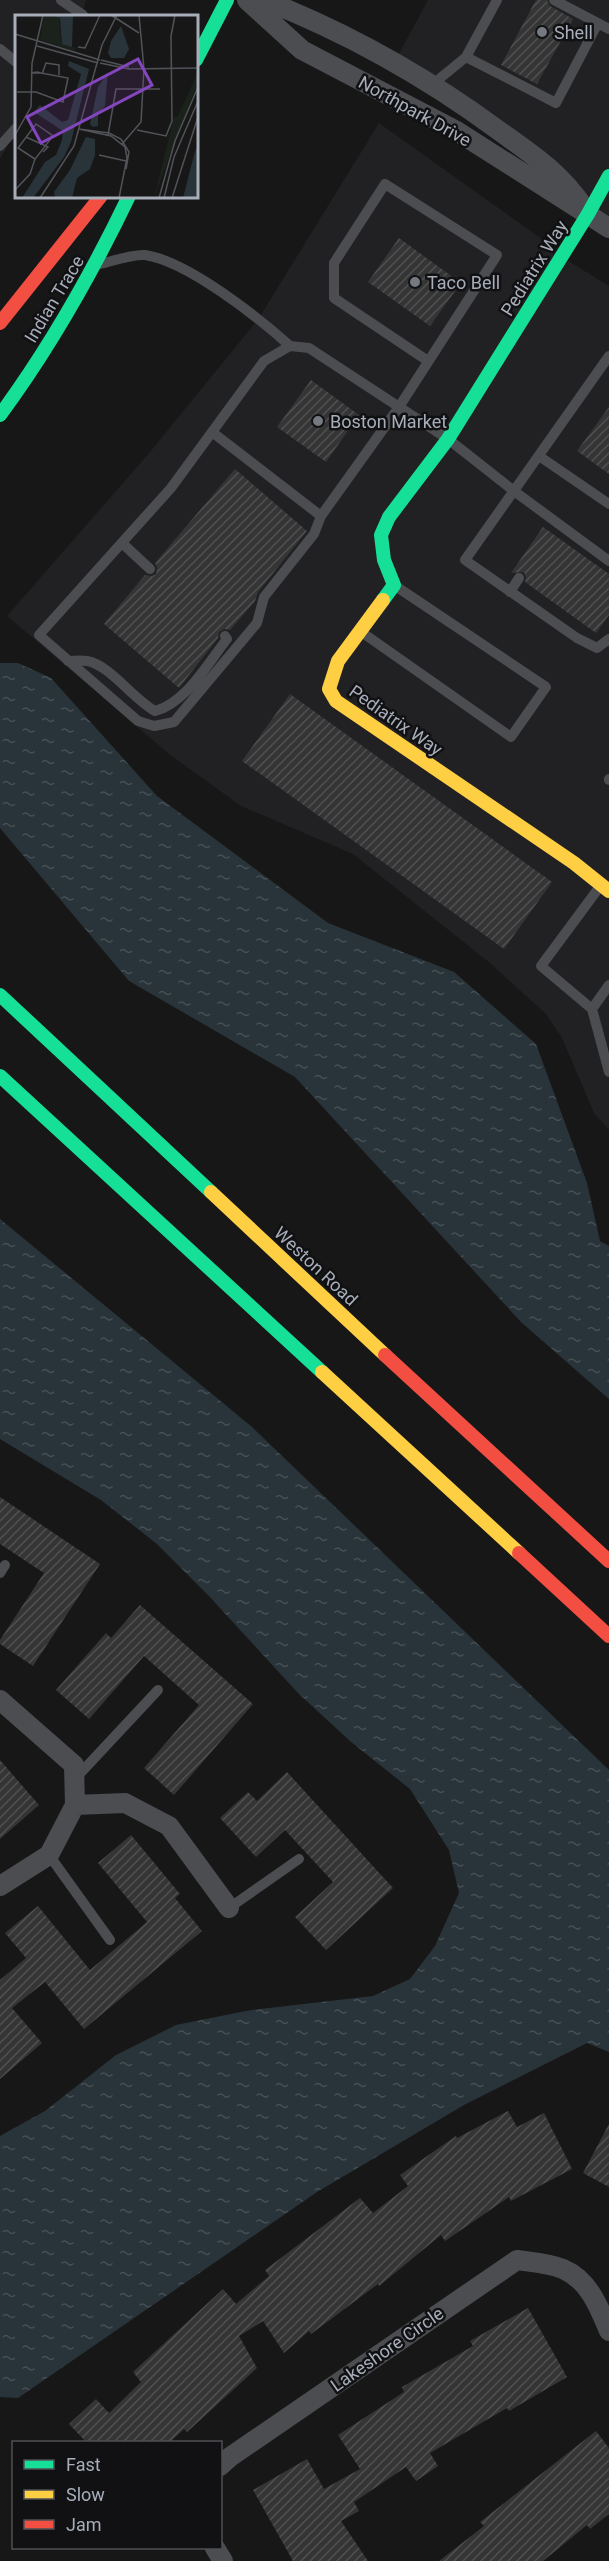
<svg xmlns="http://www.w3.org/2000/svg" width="609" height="2561" font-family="Roboto,sans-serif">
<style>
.built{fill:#212123}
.water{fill:url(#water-ripples)}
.building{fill:url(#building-hatch)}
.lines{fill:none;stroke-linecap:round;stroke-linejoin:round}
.lane{stroke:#4b4d50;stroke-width:10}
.street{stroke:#4b4d50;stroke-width:20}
.fast{stroke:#16e098;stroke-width:14}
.slow{stroke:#ffcf43;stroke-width:14}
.jam{stroke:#f24e42;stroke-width:14}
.poi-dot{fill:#757980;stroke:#111113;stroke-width:2}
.labels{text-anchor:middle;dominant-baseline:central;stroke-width:5;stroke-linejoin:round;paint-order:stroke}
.poi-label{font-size:18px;fill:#a7aeb9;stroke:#111113;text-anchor:start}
.street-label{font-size:18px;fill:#a7aeb9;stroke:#111113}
.inset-road{fill:none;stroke:#515358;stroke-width:1.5}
.view{fill:#8446be;fill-opacity:0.15;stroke:#8446be;stroke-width:3}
.inset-edge{fill:none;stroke:#a7aeb9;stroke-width:3}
</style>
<defs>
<pattern id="water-ripples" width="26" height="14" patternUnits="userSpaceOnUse" patternTransform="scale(1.5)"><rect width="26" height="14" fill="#29343a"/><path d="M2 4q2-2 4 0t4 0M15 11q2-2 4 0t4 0" fill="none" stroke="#454f54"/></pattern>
<pattern id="building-hatch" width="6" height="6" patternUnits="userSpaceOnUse" patternTransform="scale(1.5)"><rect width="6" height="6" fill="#353536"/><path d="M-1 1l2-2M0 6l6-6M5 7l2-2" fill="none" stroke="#4f5051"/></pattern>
</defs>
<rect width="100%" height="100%" fill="#171717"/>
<!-- built -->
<path class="built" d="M0,0H86L82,16H16V131L0,159Z
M428,0H609V228L569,186L394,63Z
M379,123L546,242L562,257L609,286V1130L594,1113L562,1038L546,1014L490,963L353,854L241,806L169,754L7,616L150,452L259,318Z"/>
<!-- water -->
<path class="water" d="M0,663H18L51,678L157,796L328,923L454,972L536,1044L587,1183L600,1241L609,1246V1399L521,1322L295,1077L129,981L0,828Z
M0,1219L252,1427L609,1770V2052L587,2043L464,2105L317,2192L18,2398L0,2397V2136L45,2111L116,2055L176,2025L251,2010L373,1996L410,1979L435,1946L459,1893L449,1850L410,1789L350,1741L298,1693L208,1595L157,1544L101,1500L0,1439Z"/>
<!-- building -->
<path class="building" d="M536,0H547L550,6L573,19L537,84L501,65Z
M399,238L461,283L430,326L368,282Z
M311,380L359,415L326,462L277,427Z
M609,407V474L577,451Z
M235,469L307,531L258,592L255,601L230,630L224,629L219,632L218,638L179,688L104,624L145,575L152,576L156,574L157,567L155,563Z
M543,527L609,574V615L596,633L525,582L526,578L524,572L511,573Z
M290,694L552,882L504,949L242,761Z
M0,1497L100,1564L33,1666L0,1644V1640L44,1573L0,1544Z
M140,1605L253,1704L174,1795L144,1768L199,1705L144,1656L89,1719L56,1690L106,1633L111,1638Z
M0,1760L39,1805L0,1839Z
M287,1772L393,1888L326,1950L295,1917L333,1882L285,1830L256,1857L220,1818L248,1792L257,1801Z
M131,1835L180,1894L175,1898L202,1931L84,2029L45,1982L12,2008L42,2043L0,2079V1980L26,1958L5,1933L38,1906L90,1970L147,1922L98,1863Z
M508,2111L517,2127L544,2113L572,2169L511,2201L509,2197L445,2241L441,2235L379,2286L378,2284L311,2334L309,2331L284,2353L263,2321L239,2336L257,2368L187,2432L184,2429L170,2442H86L69,2424L96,2399L109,2413L141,2382L133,2372L223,2289L236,2304L269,2276L265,2270L360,2198L373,2213L408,2186L400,2175L456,2136L457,2138Z
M609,2124V2187L583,2173Z
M528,2308L567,2377L509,2411L507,2408L430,2453L438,2466L416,2481L406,2467L354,2502L359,2511L341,2521L368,2561H293L253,2490L307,2459L324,2489L360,2469L338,2435L404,2392L402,2387L473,2346L470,2341Z
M596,2431L609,2448V2514L590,2529L587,2525L543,2561H439L484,2526L480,2522Z"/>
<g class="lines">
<!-- lane -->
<path class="lane" d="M61,0L83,15
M554,0L609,29
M0,49L16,62
M466,57L556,103L598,23
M433,84L466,57L497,0
M0,146L16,128
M100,264C113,261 132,254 145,255C187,261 258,317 290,346
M609,356L465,560L577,638L597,648L609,639
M212,432L321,516L399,407L497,255L385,184L334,263V298L428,361
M539,456L609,504
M321,516L314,534L264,597L257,623L174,722L154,726L138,721L39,635L171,488L264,361L290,346L309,348L448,439L514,491L609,561
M122,543L150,569
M510,592L519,578
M360,631L511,737L546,687L394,585
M68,661C74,661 80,660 87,661C110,665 133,699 155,711C186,703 208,663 227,639L225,636
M609,779V780
M609,985L592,1009L609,1072
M592,1009L541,966L601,885
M0,1573L5,1565
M74,1780L158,1690
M49,1855L110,1940
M229,1908L299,1859"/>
<!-- street -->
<path class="street" d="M247,0L302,50L455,130L609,228
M264,0C348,33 426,77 498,130C534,156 560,172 585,209
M0,1700L74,1765L75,1805L49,1855L0,1886
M75,1805L125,1803L169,1826L229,1908
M220,2466L230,2457L517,2260C531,2262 549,2263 563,2269C589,2280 599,2307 609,2331
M215,2548L223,2561"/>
<!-- fast -->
<path class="fast" d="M196,60L227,0
M0,415C51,346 92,273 129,196
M383,600L394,585L384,560L381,535L389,517L448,439L588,214L609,176
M0,995L211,1192
M0,1076L322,1372"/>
<!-- slow -->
<path class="slow" d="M383,600L338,661L329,689L336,701L574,863L609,891
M211,1192L385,1355
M322,1372L519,1553"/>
<!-- jam -->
<path class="jam" d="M0,323L101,196
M385,1355L609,1561
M519,1553L609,1636"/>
</g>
<!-- markers -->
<g class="poi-dot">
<circle cx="542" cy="32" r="6"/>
<circle cx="415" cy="282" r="6"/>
<circle cx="318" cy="421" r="6"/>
</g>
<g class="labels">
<!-- poi labels -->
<g class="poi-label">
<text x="554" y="32">Shell</text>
<text x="427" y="282">Taco Bell</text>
<text x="330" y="421">Boston Market</text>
</g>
<!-- street labels -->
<g class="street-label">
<text transform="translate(415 111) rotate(29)">Northpark Drive</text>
<text transform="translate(534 268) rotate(-58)">Pediatrix Way</text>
<text transform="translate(54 299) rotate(-59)">Indian Trace</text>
<text transform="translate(396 720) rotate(35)">Pediatrix Way</text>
<text transform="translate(316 1266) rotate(43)">Weston Road</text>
<text transform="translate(387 2349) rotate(-35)">Lakeshore Circle</text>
</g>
</g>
<!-- overview -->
<g transform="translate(15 15)">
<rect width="183" height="183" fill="#171717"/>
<path d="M183,57V67L139,183L159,102L163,101Z" fill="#1b221b"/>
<path d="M29,0L44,3L46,27L61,33L60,36L25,25Z" fill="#1b221b"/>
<path d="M33,0H58L57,32L47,29L45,3ZM106,11L114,34L109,43H96L93,38L96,26ZM54,46L74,54L56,127L49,142L18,183H7L30,147L41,140L47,125L48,116L19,97L25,90L47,107L53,105L66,59L53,51ZM93,57L90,91L83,98V111L78,112L75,109L83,72ZM71,122L80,124V140L75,154L62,163L57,183L40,182L39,177L55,155ZM183,128V183H168L179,140Z" fill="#29343a"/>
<path class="inset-road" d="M96,0L124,18M124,0L129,54M0,19L85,45M22,31L83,48M63,32L70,33L85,0M86,45L114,52M85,48L114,54L183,53M16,58L22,57L26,58H17M27,59L31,48L44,50V60M2,77H21L48,87L53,63L26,58M64,114L96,121L110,132L112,143L104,183M64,114L94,118L106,124L114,137L111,154M122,115L151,121L157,106L156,21L160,0M0,120L16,92L17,48L28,0M93,120L101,74H145M11,122L33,132L28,137M107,129L126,107L129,53M84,140L111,146M0,175L15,159L20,144L38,121L21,109L3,133L20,144M25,183L59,131L87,30L102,0M144,183L160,126L183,72M149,183L159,142L183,86M157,183L183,102"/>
<path class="view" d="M123,44L137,70L26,128L12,102Z"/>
<rect width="183" height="183" class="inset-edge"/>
</g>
<!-- legend -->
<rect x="12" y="2441" width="210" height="108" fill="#111113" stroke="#4d5055" stroke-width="1.5"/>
<rect x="24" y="2460" width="30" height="9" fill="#16e098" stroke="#4d5055" stroke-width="1.5"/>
<text x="66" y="2471" font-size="18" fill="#a7aeb9">Fast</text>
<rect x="24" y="2490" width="30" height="9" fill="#ffcf43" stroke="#4d5055" stroke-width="1.5"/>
<text x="66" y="2501" font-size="18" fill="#a7aeb9">Slow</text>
<rect x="24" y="2520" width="30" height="9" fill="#f24e42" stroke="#4d5055" stroke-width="1.5"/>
<text x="66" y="2531" font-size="18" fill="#a7aeb9">Jam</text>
</svg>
